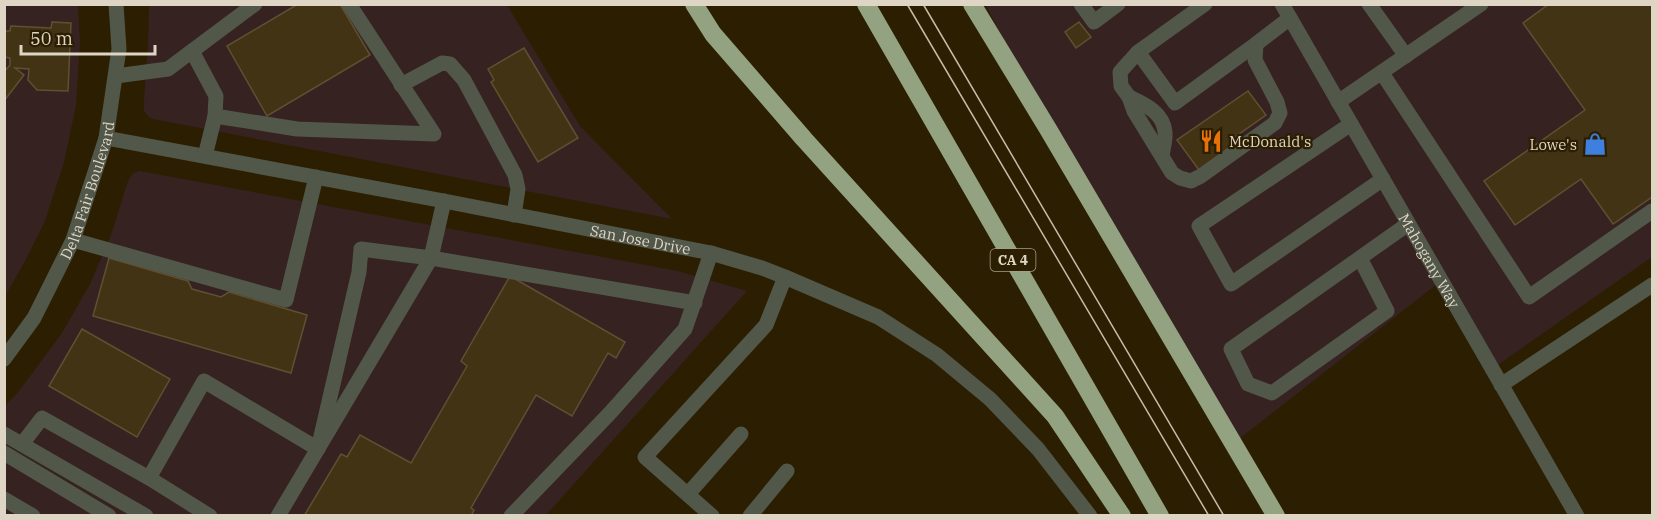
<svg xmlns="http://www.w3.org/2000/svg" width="1657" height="520" font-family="'IBM Plex Serif',serif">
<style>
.commercial{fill:#362221}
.building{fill:#423315;stroke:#605032;stroke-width:1.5}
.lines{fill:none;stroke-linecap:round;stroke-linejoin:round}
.minor{stroke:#515749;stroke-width:15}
.highway{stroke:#93a280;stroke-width:18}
.tram{stroke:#c6bca9;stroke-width:1.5}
.labels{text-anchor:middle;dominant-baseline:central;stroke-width:4.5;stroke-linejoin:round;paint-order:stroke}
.shield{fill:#2c1e01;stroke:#a99e8a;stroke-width:1.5}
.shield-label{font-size:14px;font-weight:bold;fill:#ded5c4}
.poi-label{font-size:15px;fill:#ded5c4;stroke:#2c1e01;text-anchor:start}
.street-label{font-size:15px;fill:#ded5c4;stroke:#2c1e01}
</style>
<rect width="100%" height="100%" fill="#2c1e01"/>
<!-- commercial -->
<path class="commercial" d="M5,5H78L80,42L76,106L64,162L45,221L24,263L5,296Z
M149,5H507L580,126L672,219L153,119L149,117L144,111V101L148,43Z
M986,5H1652V257L1492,369L1441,281L1234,443L1048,129Z
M140,171L678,271L747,291L546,515H5L4,407L19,391L62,333L90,284L111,235L128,181L133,173Z"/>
<!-- building -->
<path class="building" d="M298,4H340L370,55L267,116L227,46Z
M1549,4H1652V197L1613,224L1581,179L1515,225L1484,181L1585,110L1523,23Z
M52,22L71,23L68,91L37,90L28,80L29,69L15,68L24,75L4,101V72L10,65V58L4,57V31H10L11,26L51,28Z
M1079,22L1091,37L1076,48L1065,32Z
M524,48L578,138L538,162L491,82L494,80L488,69Z
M1248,91L1266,115L1235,137L1238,142L1199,170L1177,140Z
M109,258L188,281L192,289L221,297L229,292L307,315L291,373L93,316Z
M510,276L625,342L616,358L608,353L572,416L536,395L471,508L474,510L471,516H304L341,454L347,457L360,435L411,463L467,366L461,361Z
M82,329L170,379L137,437L49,386Z"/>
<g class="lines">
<!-- minor -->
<g class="minor">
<path d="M1081,4L1094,22L1118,4"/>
<path d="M1205,4L1138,52L1175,103L1256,44L1290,18"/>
<path id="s1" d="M1282,4L1577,516"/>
<path d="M1369,4L1406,56"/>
<path d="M192,51L216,96L215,116L297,129L434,134L349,4"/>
<path d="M1138,52L1120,72L1121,86L1129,97L1134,111L1172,173L1180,178L1191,181L1201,176L1275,123L1280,113L1277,102L1255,60L1256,44"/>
<path d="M1382,73L1529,297L1652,211"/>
<path d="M116,76L168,69L255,4"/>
<path d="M401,85L442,63L450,64L464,80L515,175L518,189L514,215"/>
<path d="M1129,97C1144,104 1163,112 1165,132C1166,139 1163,148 1162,156"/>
<path d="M1338,102L1481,4"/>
<path d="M1351,124L1199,226L1231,284L1383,179"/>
<path id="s2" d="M106,138L444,201L711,253L762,268L785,277L878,317L937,355L990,399L1038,449L1090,516"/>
<path d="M205,156L215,116"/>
<path d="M73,240L286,300L316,177"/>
<path d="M1360,258L1387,311L1272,393L1248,384L1231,349L1408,224"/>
<path id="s3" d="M4,359L34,318L73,240L106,138L119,49L116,4"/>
<path d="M1501,385L1652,285"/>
<path d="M4,434L146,516"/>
<path d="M22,444L42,418L149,478L210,516"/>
<path d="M4,453L109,516"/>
<path d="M149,478L204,381L318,449L359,272L361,249L431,258L695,303"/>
<path d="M688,494L741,434"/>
<path d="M4,499L33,516"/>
<path d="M278,516L431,258L444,201"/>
<path d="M511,516L610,413L685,329L711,253"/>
<path d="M712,516L645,457L766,325L785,277"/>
<path d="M750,516L787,471"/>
</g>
<!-- highway -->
<path class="highway" d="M694,4L713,34L804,139L1055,416L1122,516
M866,4L1160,516
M972,4L1048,129L1276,516"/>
<!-- tram -->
<path class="tram" d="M907,4L1209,516
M923,4L1224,516"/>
</g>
<!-- icons -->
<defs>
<g id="restaurant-bare" transform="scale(1.8)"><path d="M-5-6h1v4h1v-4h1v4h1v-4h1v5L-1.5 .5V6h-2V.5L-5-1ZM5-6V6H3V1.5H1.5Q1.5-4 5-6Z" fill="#e8710a" stroke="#2c1e01" stroke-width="2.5" paint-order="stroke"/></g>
<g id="shop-bare" transform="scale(1.8)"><path d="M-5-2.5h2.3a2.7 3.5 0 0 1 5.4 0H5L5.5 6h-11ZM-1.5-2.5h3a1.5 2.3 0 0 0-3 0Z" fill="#3f7fe0" stroke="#2c1e01" stroke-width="2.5" paint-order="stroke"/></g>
</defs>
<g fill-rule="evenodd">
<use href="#restaurant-bare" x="1211" y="141"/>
<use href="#shop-bare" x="1595" y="144"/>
</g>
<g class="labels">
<!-- shield labels -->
<rect class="shield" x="990.5" y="249" width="45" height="22" rx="4.5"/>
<g class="shield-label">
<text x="1013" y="260">CA 4</text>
</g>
<!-- poi labels -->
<g class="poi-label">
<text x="1229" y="141">McDonald's</text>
<text x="1577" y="144" text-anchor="end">Lowe's</text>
</g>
<!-- street labels -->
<g class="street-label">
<text stroke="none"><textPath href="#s3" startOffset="190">Delta Fair Boulevard</textPath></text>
<text stroke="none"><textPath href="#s2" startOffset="544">San Jose Drive</textPath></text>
<text stroke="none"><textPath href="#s1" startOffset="296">Mahogany Way</textPath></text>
</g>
</g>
<!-- border -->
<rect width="1657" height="520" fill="none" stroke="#ded5c4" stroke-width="12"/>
<!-- scale -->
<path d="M21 45v9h134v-9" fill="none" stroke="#ded5c4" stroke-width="3"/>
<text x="30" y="45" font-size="18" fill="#ded5c4" stroke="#2c1e01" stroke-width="4.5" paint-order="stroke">50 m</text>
</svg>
